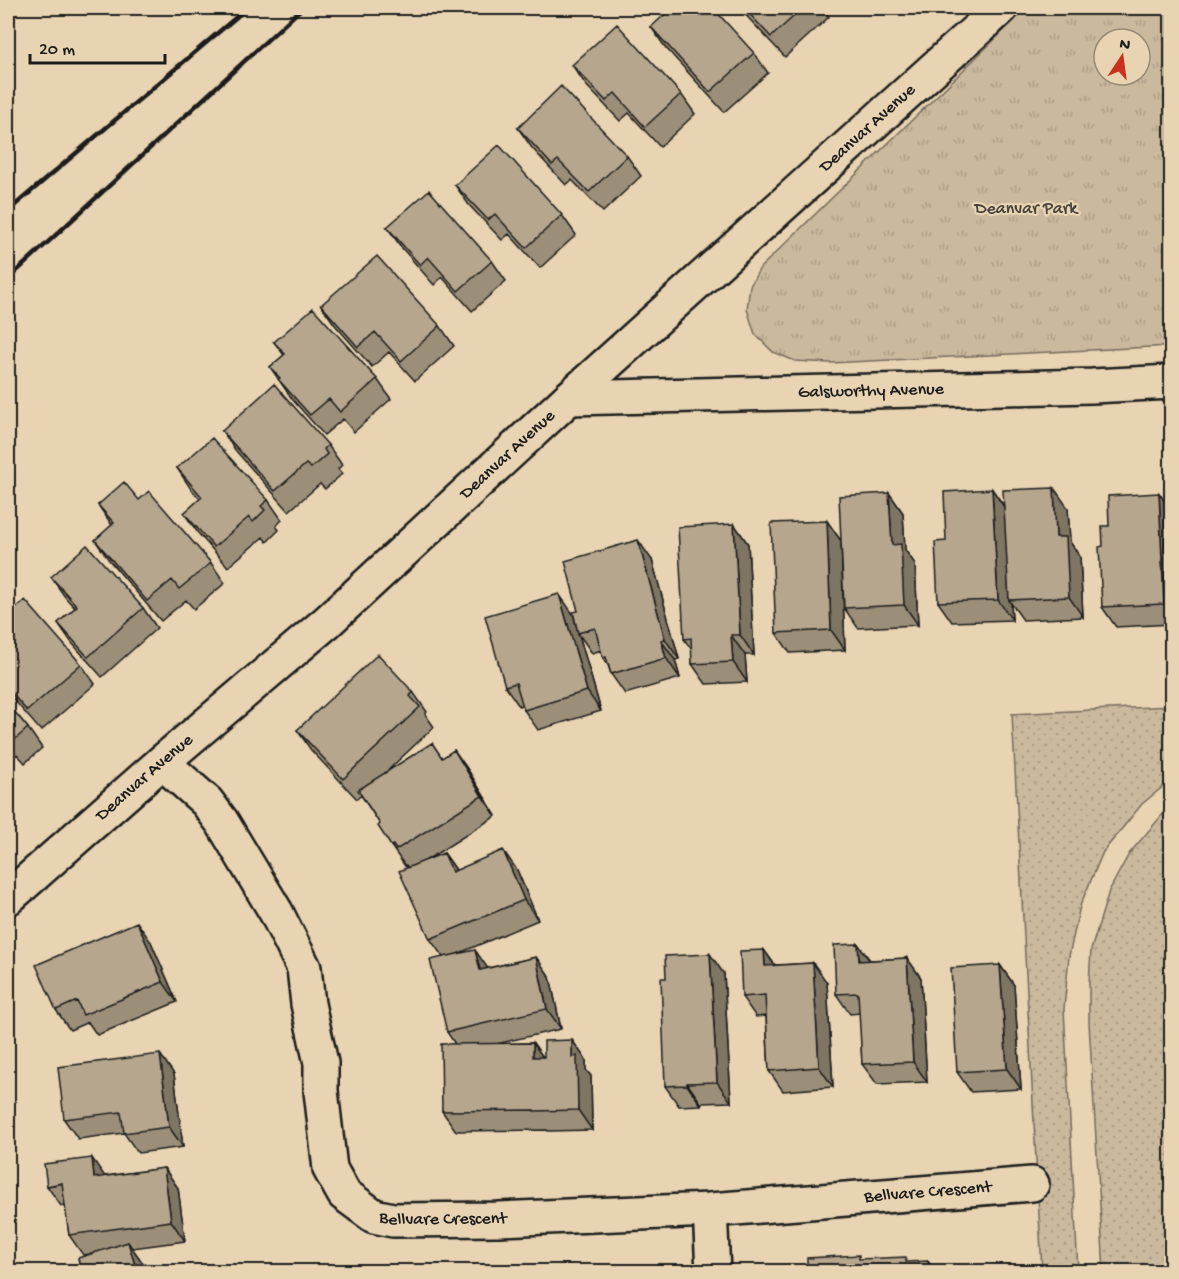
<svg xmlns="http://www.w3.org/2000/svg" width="1179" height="1279" font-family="'Gochi Hand',sans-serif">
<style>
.grass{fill:url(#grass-dots);stroke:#746a5c;stroke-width:1.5}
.park{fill:url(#park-tufts);stroke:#746a5c;stroke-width:1.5;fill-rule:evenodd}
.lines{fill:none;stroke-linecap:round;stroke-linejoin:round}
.minor-casing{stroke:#1c1c1c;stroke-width:38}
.minor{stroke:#e8d4b2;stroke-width:33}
.rail{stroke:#1c1c1c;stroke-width:4.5}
.wall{fill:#9c8f79;stroke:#1c1c1c;stroke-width:1.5}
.shaded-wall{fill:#7f7463;stroke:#1c1c1c;stroke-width:1.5}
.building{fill:#b5a68d;stroke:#1c1c1c;stroke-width:1.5}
.labels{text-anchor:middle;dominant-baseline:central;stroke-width:4.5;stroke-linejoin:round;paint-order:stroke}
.street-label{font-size:18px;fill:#1c1c1c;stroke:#e8d4b2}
.park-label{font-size:18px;fill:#48433c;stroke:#e8d4b2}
</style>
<defs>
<pattern id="grass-dots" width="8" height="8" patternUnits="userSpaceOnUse" patternTransform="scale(1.5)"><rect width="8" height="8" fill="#cbb99d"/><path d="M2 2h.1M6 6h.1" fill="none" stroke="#ae9e87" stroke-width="1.8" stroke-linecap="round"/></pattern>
<pattern id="park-tufts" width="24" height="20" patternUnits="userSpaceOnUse" patternTransform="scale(1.5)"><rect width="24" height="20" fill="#cbb99d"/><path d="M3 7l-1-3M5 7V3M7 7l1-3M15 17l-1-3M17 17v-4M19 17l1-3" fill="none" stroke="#ae9e87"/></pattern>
</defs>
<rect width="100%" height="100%" fill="#e8d4b2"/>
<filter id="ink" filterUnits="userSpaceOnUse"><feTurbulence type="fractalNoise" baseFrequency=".0167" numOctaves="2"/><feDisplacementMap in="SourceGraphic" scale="12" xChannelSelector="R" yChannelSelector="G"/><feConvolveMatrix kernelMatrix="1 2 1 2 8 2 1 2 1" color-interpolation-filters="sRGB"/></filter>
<g filter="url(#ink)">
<!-- grass -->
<path class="grass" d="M1171,706V780L1142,804L1103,852L1080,906L1069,956L1064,1009L1078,1271H1042L1012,714Z
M1171,808V1271H1104L1089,1023V983L1091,950L1109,891L1129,854L1163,814Z"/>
<!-- park -->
<path class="park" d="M1027,8H1171V346L830,363L795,361L773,352L755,334L747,309L750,286L760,268ZM1104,39H1140V75H1104Z"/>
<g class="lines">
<!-- minor casing -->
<g class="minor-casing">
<g id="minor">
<path id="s1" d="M569,398L1092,386L1172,382"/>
<path id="s2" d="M162,762L207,802L222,822L276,912L304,968L308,1004L321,1063V1091L330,1169L344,1194L374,1216L393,1220L498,1219L710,1210L1032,1184"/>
<path id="s3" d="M8,898L162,762L327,622L569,398L1001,8"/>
<path d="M710,1210L713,1272"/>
</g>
</g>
<!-- minor -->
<use href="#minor" class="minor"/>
<!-- rail -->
<path class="rail" d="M8,211L247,8
M8,279L302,8"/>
</g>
<!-- wall -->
<path class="wall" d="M739,8H822L829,17L785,57Z
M651,27L754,53L768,73L724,112L665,47Z
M572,65L681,94L695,114L660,147L629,113L620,121L586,85Z
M518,128L627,156L641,176L603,212L572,180L566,185L532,148Z
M455,185L562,215L576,235L540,268L509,234L502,240L469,205Z
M387,227L492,261L506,281L472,311L442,277L434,285L401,247Z
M321,305L440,326L454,346L415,381L389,352L372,367L335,325Z
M274,342L377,379L391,399L354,432L343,419L324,435L292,399L270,367L284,355Z
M222,431L328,445L342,465L338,469L342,474L325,489L320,484L289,511L236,451Z
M177,468L268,500L282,520L276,526L279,530L267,542L263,537L228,567L198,533L184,513L200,499L191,489Z
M992,489L1004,506L1068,508L1070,542L1080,557L1083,617L1023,620L1011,603L1012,620L952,622L938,602L946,541Z
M889,493L903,513L905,550L915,564L918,625L858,628L844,608Z
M1159,493L1172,512V624L1116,627L1102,607L1103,546L1109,526Z
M139,500L211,563L225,583L194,609L186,600L161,621L109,560L95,540L112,525L98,505Z
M827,521L841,541L845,650L790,653L776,633Z
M734,524L748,544L754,655H745L747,682L706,684L692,664V650L684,639Z
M652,560L679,659L675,660L680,678L625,694L611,674L608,665L603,658L601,650L592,653L578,633Z
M51,577L143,608L157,628L102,677L72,643L58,623L75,608L65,597Z
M573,614L601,711L538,730L524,710L522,705L519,706L505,686Z
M8,615L81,664L95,684L41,731L8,693Z
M413,692L427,712L425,714L434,727L385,773L432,743L442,758L454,750L468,770L496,816L425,861L444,853L456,870H517L538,920L457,954L488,968L536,957L550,977L561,1029L496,1044L533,1043L543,1057L572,1040L586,1060V1070L591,1076L592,1130L548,1131L547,1130L456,1131L442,1111L455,1044L447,1032L443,957L430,939L408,868L406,865L405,866L391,846L380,824L361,795L357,799L311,750L297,730Z
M8,704L28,728L42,748L25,763L17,754L8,763Z
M151,942L177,1002L97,1035L88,1022L70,1030L56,1010Z
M858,944L870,960L907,958L921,978L927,1082L877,1084L862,1064L860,1013L850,1014L836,994Z
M764,950L775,965L813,963L827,983L833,1087L783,1091L769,1071L766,1016L756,1017L742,997Z
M1000,965L1014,985L1021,1089L971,1092L957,1072Z
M724,974L731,1102L701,1103V1105L679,1106L665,1086Z
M174,1074L183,1147L138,1153L124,1133L78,1139L64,1119Z
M164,1168L178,1188L185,1241L132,1248L142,1262L80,1268L90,1254L83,1255L69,1235L65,1205L61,1206L47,1186L105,1176Z"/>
<!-- shaded-wall -->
<path class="shaded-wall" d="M1054,488L1068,508L1070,542L1080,557L1083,617L1069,597L1056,537Z
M992,489L1006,510L1009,600L1011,603L1012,620L998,600Z
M889,493L903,513L905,550L915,564L918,625L904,605L892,545Z
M1159,493L1172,512V614L1164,604Z
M827,521L841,541L845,650L831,630Z
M734,524L748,544L754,655L740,635Z
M638,540L652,560L679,659L665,639Z
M559,594L573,614L601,711L587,691Z
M731,635L745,655L747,682L733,662Z
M661,640L675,660L680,678L666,658Z
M454,750L468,770L496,816L482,796Z
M503,850L517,870L538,920L524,900Z
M444,853L458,873L452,872Z
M137,922L151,942L177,1002L163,982Z
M858,944L872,964L859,961Z
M475,950L489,970H480Z
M764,950L778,970L765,966Z
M710,954L724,974L731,1102L717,1082Z
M536,957L550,977L561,1029L547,1009Z
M907,958L921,978L927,1082L913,1062Z
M813,963L827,983L833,1087L819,1067Z
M1000,965L1014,985L1021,1089L1007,1069Z
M572,1040L586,1060V1070L591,1076L592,1130L578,1110L572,1057Z
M533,1043L547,1063L533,1057Z
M160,1054L174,1074L183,1147L169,1127Z
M687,1083L701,1103V1105L687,1085Z
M92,1158L106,1178H94Z
M164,1168L178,1188L185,1241L171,1221Z
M128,1242L142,1262L145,1272H137Z
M928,1261L935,1272H928Z"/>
<!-- building -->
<path class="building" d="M672,8H713L754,53L710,92L651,27Z
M744,8H803L771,37Z
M617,24L681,94L645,127L615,93L606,101L572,65Z
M561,86L627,156L589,192L558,160L552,165L518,128Z
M499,145L562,215L526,248L495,214L488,220L455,185Z
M429,190L492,261L458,291L428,257L420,265L387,227Z
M377,256L440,326L401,361L375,332L358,347L321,305Z
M313,308L377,379L340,412L329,399L310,415L278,379L280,378L270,367L285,354L274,342Z
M274,384L328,445L324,449L327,454L311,468L306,464L275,491L222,431Z
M212,438L268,500L261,506L265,510L253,522L249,517L214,547L184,513L202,497L177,468Z
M124,482L139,500L149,491L211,563L179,589L172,580L147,601L95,540L114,523L98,505Z
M1054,488L1056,537H1066L1069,597L1009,600L1003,490Z
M992,489L998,600L938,602L935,542L946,541L944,492Z
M889,493L892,545L901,544L904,605L844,608L839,496Z
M1159,493L1164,604L1102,607L1099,547L1103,546L1102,526H1109L1108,496Z
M827,521L831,630L776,633L771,523Z
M734,524L740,635H731L733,662L692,664L691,638L684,639L678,527Z
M638,540L665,639L661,640L666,658L611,674L606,657L603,658L595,628L578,633L573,612L578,611L565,561Z
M87,545L143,608L88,657L58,623L77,606L51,577Z
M559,594L587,691L524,710L516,683L505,686L485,616Z
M25,600L81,664L27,711L8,689V615Z
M378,654L413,692L410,696L420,707L343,779L297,730Z
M8,704L28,728L11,743L8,739Z
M432,743L442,758L454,750L482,796L396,850L393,845L391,846L378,826L380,824L358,790Z
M503,850L524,900L430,939L399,871L444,853L452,872Z
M137,922L163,982L83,1015L77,1001L56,1010L36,965Z
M858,944L859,961L907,958L913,1062L862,1064L858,993L836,994L834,945Z
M475,950L480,970L536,957L547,1009L447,1032L430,960Z
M764,950L765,966L813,963L819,1067L769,1071L765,995L742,997L740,951Z
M710,954L717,1082L687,1083V1085L665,1086L661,978H666L665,956Z
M1000,965L1007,1069L957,1072L951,968Z
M572,1040V1057L577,1056L578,1110L534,1111V1110L442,1111L441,1044L533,1043V1057H544V1041Z
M160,1054L169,1127L124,1133L121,1112L64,1119L58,1067Z
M92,1158L94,1178L164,1168L171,1221L69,1235L62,1183L47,1186L44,1164Z
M128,1242L137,1272H67L80,1268L78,1258Z
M859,1255V1259L906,1257V1262L928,1261V1272H807V1258Z"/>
</g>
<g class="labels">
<!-- street labels -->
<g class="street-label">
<text stroke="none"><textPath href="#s3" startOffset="1154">Deanvar Avenue</textPath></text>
<text stroke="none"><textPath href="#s1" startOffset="302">Galsworthy Avenue</textPath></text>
<text stroke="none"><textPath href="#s3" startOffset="668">Deanvar Avenue</textPath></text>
<text stroke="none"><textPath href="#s3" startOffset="182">Deanvar Avenue</textPath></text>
<text stroke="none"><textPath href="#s2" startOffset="1077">Bellvare Crescent</textPath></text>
<text stroke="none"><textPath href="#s2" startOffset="591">Bellvare Crescent</textPath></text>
</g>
<!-- park labels -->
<g class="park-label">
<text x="1026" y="209">Deanvar Park</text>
</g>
</g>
<!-- margin -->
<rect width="1179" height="1279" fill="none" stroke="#e8d4b2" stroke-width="30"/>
<rect x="15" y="15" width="1149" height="1249" fill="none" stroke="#1c1c1c" stroke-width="2" filter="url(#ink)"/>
<!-- north arrow -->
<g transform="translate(1122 57) rotate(13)"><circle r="28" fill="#e8d4b2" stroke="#968a76" stroke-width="1.5"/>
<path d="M0-4.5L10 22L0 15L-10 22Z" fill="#c8321e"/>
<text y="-9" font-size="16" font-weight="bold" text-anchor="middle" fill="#1c1c1c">N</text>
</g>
<!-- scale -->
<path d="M30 54v9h135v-9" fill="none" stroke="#1c1c1c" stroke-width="3"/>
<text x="39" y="54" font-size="18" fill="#1c1c1c" stroke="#e8d4b2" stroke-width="4.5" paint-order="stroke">20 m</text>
</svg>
